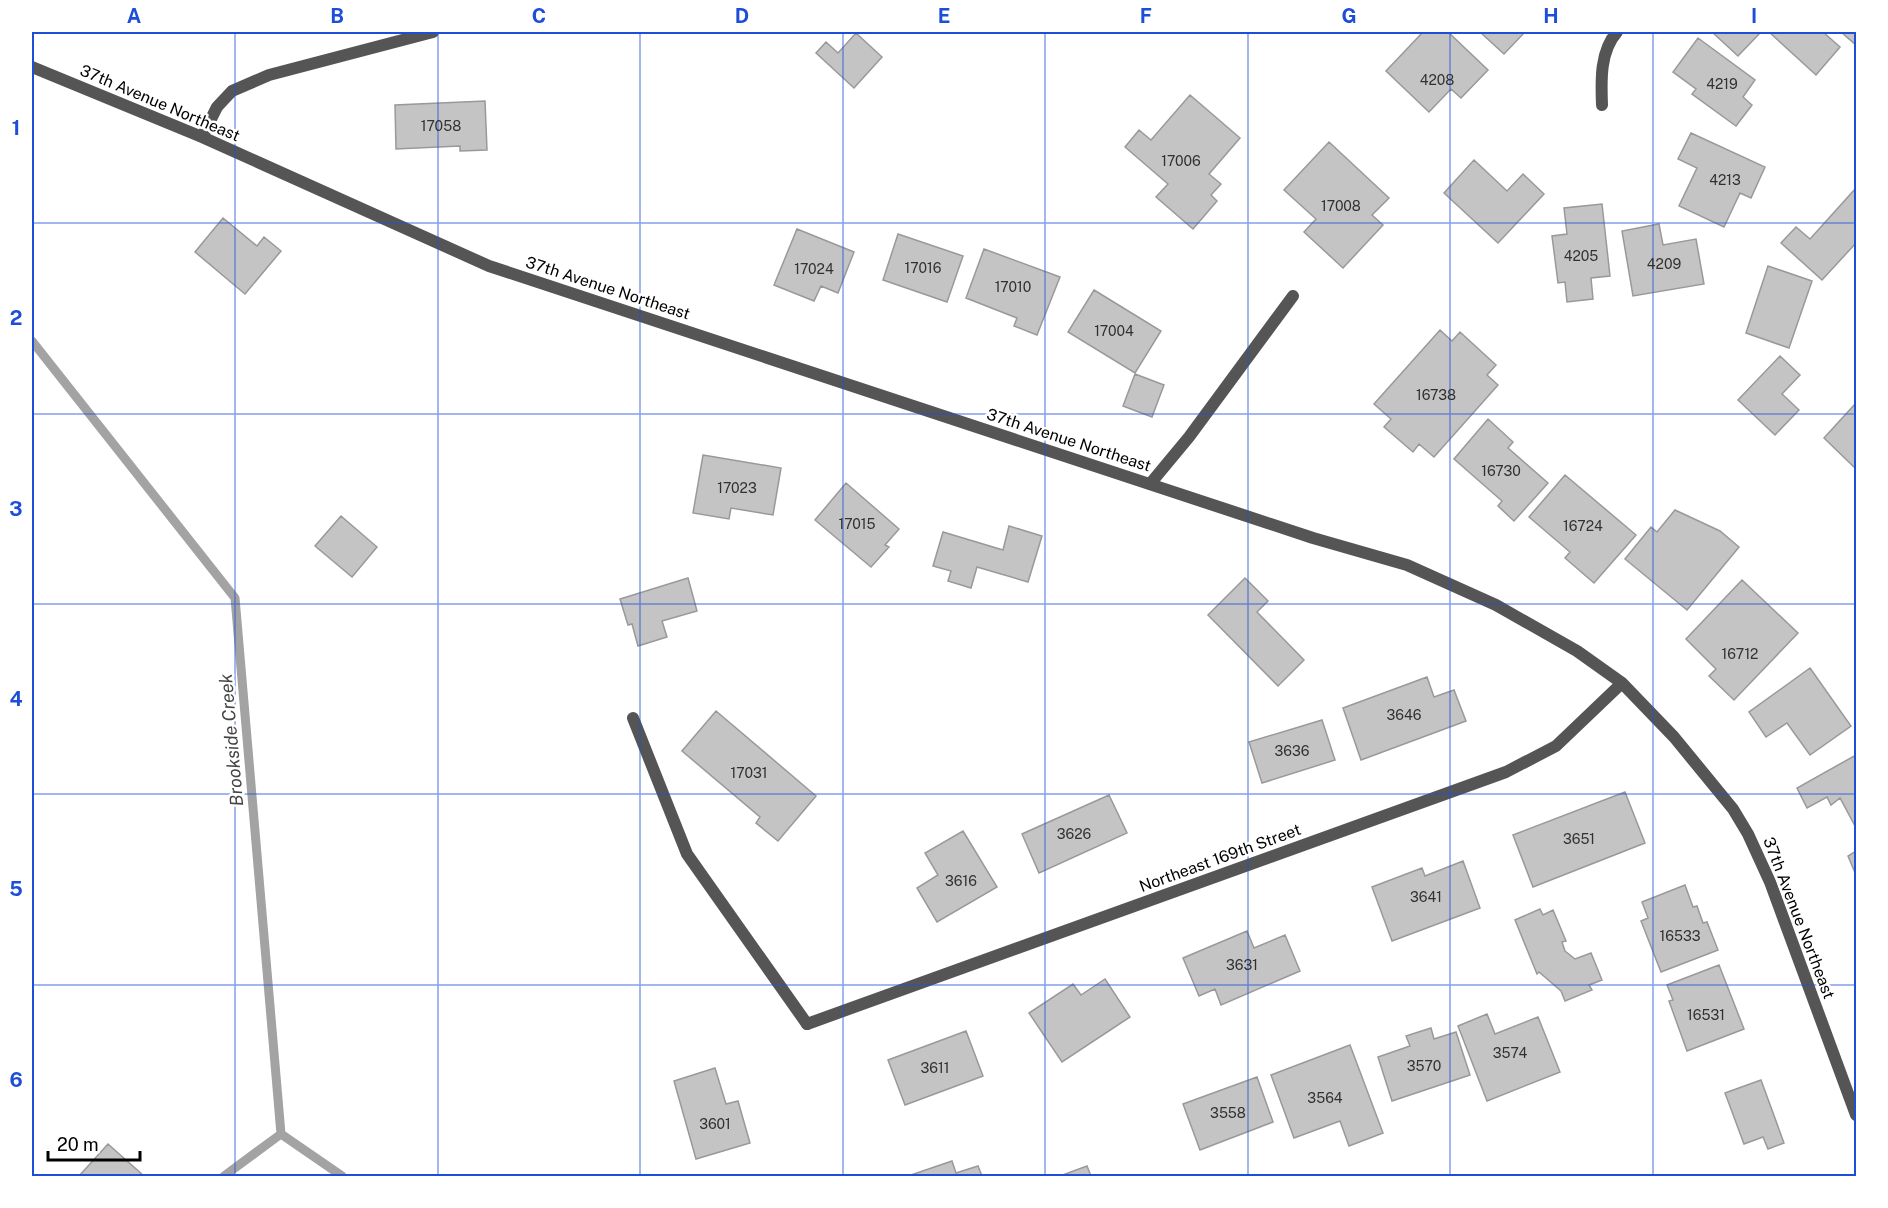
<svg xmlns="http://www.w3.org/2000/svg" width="1888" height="1208" font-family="'Public Sans',sans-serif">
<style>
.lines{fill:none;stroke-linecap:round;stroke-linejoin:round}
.stream{stroke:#a3a3a3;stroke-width:9}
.building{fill:#c4c4c4;stroke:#999;stroke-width:1.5}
.service{stroke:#555;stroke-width:12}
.minor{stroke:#555;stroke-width:12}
.grid{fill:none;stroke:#1d4ed8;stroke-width:1.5;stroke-opacity:0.55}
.labels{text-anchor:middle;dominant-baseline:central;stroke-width:5;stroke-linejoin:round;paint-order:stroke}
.number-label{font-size:14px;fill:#313131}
.street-label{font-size:16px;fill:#000;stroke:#fff}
.water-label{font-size:18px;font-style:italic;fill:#444;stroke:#fff}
.neatline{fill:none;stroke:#1d4ed8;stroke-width:2}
.grid-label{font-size:20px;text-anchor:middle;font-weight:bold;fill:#1d4ed8}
</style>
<rect width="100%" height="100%" fill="#fff"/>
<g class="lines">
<!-- stream -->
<path class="stream" d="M32,341L235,598L281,1134L224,1176
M281,1134L342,1176"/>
</g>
<!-- building -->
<path class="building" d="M1423,32H1448L1488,70L1461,98L1451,89L1429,112L1386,71Z
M1480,32H1525L1504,54Z
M1712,32H1761L1738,56Z
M1769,32H1823L1840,47L1816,75Z
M1841,32H1856V45Z
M856,33L882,57L854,88L816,53L826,42L838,53Z
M1698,38L1755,80L1743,97L1752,105L1736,126L1692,94L1696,89L1673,72Z
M1190,95L1240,138L1209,174L1221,184L1211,195L1217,201L1193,229L1156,197L1168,184L1125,147L1139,130L1151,140Z
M485,101L487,150L460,151V146L396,149L395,105Z
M1691,133L1765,167L1751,198L1740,193L1724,227L1679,206L1697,168L1678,159Z
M1329,142L1389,198L1372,215L1383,225L1343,268L1304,232L1316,219L1284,190Z
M1474,160L1507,191L1523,174L1544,194L1498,243L1444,193Z
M1856,188V243L1822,280L1781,243L1796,227L1810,239Z
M1602,204L1610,276L1591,278L1593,299L1567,302L1565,282L1558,283L1552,236L1567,234L1564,208Z
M223,218L257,246L264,237L281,251L245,294L195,252Z
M1659,224L1663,245L1696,239L1704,284L1633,296L1622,231Z
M797,229L854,252L838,293L821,286L814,301L774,285Z
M898,234L963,256L947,302L883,280Z
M984,249L1060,277L1037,335L1014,326L1017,318L966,298Z
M1768,266L1812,281L1789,348L1746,333Z
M1094,290L1161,331L1135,373L1068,332Z
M1440,330L1452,341L1460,332L1496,365L1487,375L1498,385L1434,457L1419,444L1413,452L1384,427L1391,419L1374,404Z
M1780,356L1800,375L1782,394L1799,410L1775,435L1738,400Z
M1135,374L1164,385L1152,417L1123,406Z
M1856,403V469L1824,438Z
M1488,419L1513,442L1508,448L1548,483L1514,521L1498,506L1502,501L1454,459Z
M703,455L781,468L773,515L731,508L729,519L693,513Z
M1565,475L1636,535L1594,583L1565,558L1570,552L1529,517Z
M846,483L899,529L885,545L889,547L871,567L815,520Z
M1675,510L1720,531L1739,547L1687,610L1625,559L1651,527L1657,532Z
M341,516L377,547L352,577L315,546Z
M1009,526L1042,536L1028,582L977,567L971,588L948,581L951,571L933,566L943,532L1003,550Z
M688,578L697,611L662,621L667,637L638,646L632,624L628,625L620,599Z
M1245,578L1268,601L1257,612L1304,660L1278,686L1208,615Z
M1742,580L1798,633L1734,700L1709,676L1716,669L1686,639Z
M1810,668L1851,726L1810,755L1787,723L1766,737L1749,712Z
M1427,677L1434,697L1454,690L1466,721L1361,760L1343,708Z
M716,711L816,796L778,841L756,823L760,817L682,751Z
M1322,720L1335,760L1262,783L1249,742Z
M1856,755V828L1840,798L1831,805L1827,797L1807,808L1797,788Z
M1625,792L1645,843L1533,887L1513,835Z
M1109,795L1127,833L1039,873L1022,834Z
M963,831L997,887L937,922L917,888L938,875L925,853Z
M1856,851V875L1848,856Z
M1463,861L1480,908L1392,941L1372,887L1422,868L1425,876Z
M1685,885L1693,907L1697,906L1703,923L1707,922L1718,950L1661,972L1641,921L1648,918L1642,902Z
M1540,909L1543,915L1553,910L1566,941L1562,942L1565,951L1575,959L1591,953L1602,980L1589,985L1592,990L1565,1001L1561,991L1539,972L1537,974L1515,920Z
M1247,931L1254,948L1285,935L1300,971L1221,1005L1215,989L1199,996L1183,958Z
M1719,965L1744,1029L1687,1051L1669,1001L1673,1000L1667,985Z
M1105,979L1130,1017L1062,1062L1029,1013L1073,984L1081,995Z
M1487,1014L1495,1034L1538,1017L1560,1072L1487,1101L1458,1026Z
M1431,1028L1434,1039L1456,1032L1470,1075L1392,1101L1378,1057L1410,1046L1406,1036Z
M966,1031L983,1076L905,1105L888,1060Z
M1350,1045L1383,1133L1349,1146L1340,1121L1294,1138L1271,1075Z
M715,1068L726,1104L738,1101L750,1143L696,1159L674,1081Z
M1257,1077L1273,1122L1200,1150L1183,1104Z
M1761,1080L1784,1143L1768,1149L1763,1137L1744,1144L1725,1093Z
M108,1144L144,1176H79Z
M952,1161L956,1173L978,1166L982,1176H908Z
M1087,1166L1091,1176H1060Z"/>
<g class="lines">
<!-- service -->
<path class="service" d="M1150,484L1189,437L1293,296
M633,718L687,854L807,1024"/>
<!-- minor -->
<path class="minor" d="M32,67L202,137L489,266L1313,538L1407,565L1496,605L1577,651L1622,683L1674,737L1733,809L1748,834L1770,882L1856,1115
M1602,105C1601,80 1600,51 1617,32
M202,137L217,107L232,91L269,75L433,32
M807,1024L1506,772L1556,746L1622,683"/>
</g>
<!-- grid -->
<path class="grid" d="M235,32V1176M438,32V1176M640,32V1176M843,32V1176M1045,32V1176M1248,32V1176M1450,32V1176M1653,32V1176M32,223H1856M32,414H1856M32,604H1856M32,794H1856M32,985H1856"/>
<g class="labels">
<!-- number labels -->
<g class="number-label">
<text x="1437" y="80">4208</text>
<text x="1722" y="84">4219</text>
<text x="441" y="126">17058</text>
<text x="1181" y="161">17006</text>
<text x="1725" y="180">4213</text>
<text x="1341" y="206">17008</text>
<text x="1581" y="256">4205</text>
<text x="1664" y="264">4209</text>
<text x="923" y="268">17016</text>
<text x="814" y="269">17024</text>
<text x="1013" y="287">17010</text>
<text x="1114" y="331">17004</text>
<text x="1436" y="395">16738</text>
<text x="1501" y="471">16730</text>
<text x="737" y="488">17023</text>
<text x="857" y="524">17015</text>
<text x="1583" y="526">16724</text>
<text x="1740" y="654">16712</text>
<text x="1404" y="715">3646</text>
<text x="1292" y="751">3636</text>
<text x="749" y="773">17031</text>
<text x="1074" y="834">3626</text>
<text x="1579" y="839">3651</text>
<text x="961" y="881">3616</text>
<text x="1426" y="897">3641</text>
<text x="1680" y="936">16533</text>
<text x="1242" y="965">3631</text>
<text x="1706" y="1015">16531</text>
<text x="1510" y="1053">3574</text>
<text x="1424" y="1066">3570</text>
<text x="935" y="1068">3611</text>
<text x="1325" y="1098">3564</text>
<text x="1228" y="1113">3558</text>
<text x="715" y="1124">3601</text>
</g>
<!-- street labels -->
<g class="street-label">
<text transform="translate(160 103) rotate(23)">37th Avenue Northeast</text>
<text transform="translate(608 288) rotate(18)">37th Avenue Northeast</text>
<text transform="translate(1069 440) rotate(18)">37th Avenue Northeast</text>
<text transform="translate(1220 858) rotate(-20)">Northeast 169th Street</text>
<text transform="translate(1799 918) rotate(69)">37th Avenue Northeast</text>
</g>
<!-- water labels -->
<g class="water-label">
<text transform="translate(231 740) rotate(-95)">Brookside Creek</text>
</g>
</g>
<!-- border -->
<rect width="1888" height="1208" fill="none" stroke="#ffffff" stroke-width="66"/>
<!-- scale -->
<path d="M48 1151v9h92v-9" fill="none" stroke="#000000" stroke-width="3"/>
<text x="57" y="1151" font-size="18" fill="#000000" stroke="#ffffff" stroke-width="4.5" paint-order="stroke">20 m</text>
<rect x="33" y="33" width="1822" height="1142" class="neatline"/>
<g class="grid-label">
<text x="134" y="23">A</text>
<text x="337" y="23">B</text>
<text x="539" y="23">C</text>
<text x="742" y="23">D</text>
<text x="944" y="23">E</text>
<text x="1146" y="23">F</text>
<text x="1349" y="23">G</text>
<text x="1551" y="23">H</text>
<text x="1754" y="23">I</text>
<text x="16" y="135">1</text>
<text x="16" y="325">2</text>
<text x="16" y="516">3</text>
<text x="16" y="706">4</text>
<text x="16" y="896">5</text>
<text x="16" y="1087">6</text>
</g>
</svg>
